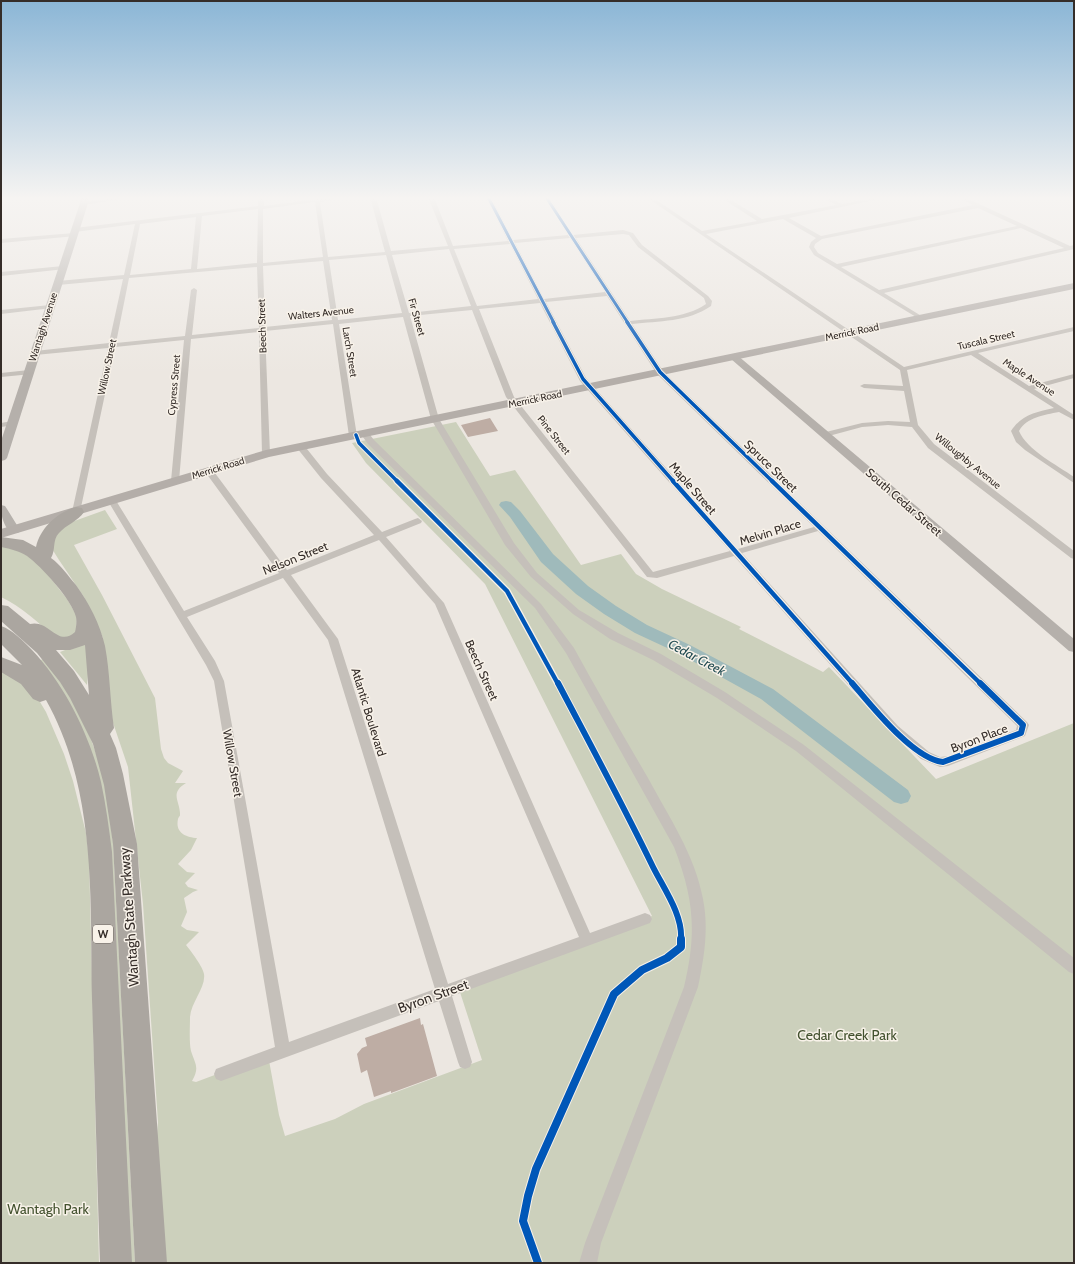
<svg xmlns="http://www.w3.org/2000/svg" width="1075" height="1264" font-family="Cabin,sans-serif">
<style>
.green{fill:#ccd0bc}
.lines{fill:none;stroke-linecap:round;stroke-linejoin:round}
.river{fill:#9fbabb;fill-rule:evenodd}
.building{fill:#beada4}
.street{fill:#c5c0ba;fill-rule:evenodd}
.secondary{fill:#b5b0ab;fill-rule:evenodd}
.primary{fill:#b4aea9;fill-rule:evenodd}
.highway{fill:#aba6a0;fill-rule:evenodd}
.cycleway-far4-casing{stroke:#f8f2e9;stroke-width:4.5}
.cycleway-far3-casing{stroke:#f8f2e9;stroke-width:5.5}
.cycleway-far2-casing{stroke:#f8f2e9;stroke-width:7}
.cycleway-far1-casing{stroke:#f8f2e9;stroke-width:8}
.cycleway-casing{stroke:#f8f2e9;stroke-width:10}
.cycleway-far4{stroke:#0057b8;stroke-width:3}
.cycleway-far3{stroke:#0057b8;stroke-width:3.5}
.cycleway-far2{stroke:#0057b8;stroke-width:4.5}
.cycleway-far1{stroke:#0057b8;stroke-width:6}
.cycleway{stroke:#0057b8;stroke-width:8}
.labels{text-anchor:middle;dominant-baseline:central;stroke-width:3;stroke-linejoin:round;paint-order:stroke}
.far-street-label{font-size:10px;fill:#352d29;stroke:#f8f2e9}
.shield{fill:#f8f2e9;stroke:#706863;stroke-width:1}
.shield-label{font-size:11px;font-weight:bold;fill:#352d29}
.street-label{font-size:12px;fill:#352d29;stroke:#f8f2e9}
.water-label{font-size:13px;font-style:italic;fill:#224c53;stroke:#f8f2e9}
.near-street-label{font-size:14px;fill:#352d29;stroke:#f8f2e9}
.near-park-label{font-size:14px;fill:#42512e;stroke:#f8f2e9}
</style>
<rect width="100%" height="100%" fill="#ece7e1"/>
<!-- green -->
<path class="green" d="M456,422L490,476L515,470L581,565L621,554L636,574L662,589L741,627L739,629L823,672L829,667L936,779L1074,723V1263H164L156,1148L158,1122L143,904L128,767L108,708L102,668L103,638L84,597L59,560L49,544L66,524L105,510L117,529L74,545L102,595L155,698L161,749L164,758L168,763L183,771L175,783H186C170,793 179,799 180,813C180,818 180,814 178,819C175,833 186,837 197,838L191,850L178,864L187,872L195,873L185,883L188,887L198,890L193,892L184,898L187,912L181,926L187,930L199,932L186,945C191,951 203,967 204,974C206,988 191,1002 190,1017C190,1028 189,1042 191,1051C195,1064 200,1067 192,1081L196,1082L268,1055L279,1115L285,1136L335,1119L364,1104L482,1060L458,986L652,916L485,584L366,463L352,443Z
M1,545H8L37,561L67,599L77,616L76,637L56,639C39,623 22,607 1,597Z
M88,641L90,653L87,685L60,652Z
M44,659C70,692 94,736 103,778C108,799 110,821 113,842L135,1263H127L107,843L40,660Z
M1,668L34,692L46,712L64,754L73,781L86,833L89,857L99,1263H1Z"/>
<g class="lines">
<!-- river -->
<path class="river" d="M506,501L511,502L520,511L553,554L588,586L616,606L647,625L690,645L773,689L908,790L911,796L908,802L901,804L894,802L761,699L678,653L635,633L604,614L576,594L541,562L510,517L499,505L501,502Z"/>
</g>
<!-- building -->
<path class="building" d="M490,418L498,431L468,437L461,425Z
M420,1018L421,1025L423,1024L437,1076L391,1093V1091L374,1097L367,1070L361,1073L357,1054L362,1048L367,1046L365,1038Z"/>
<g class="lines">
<!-- street -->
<path class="street" d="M118,197H134L84,205L81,203Z
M258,197H264V206L333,197H349L320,202L328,257L385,252L370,197H376L391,251L448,246L428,197H434L453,246L508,241L486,197H491L513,240L568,235L544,197H549L573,235L623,230L633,233L642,245L708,296L712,301L711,306C688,322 659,321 632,324L663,371L1027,722L1029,725L1025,736L948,766L940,767L921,759L890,732L734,556L657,578L647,577L506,397L472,310L410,316L439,419L514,543L537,573L579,610L618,633L661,654L725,692L804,745L1074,958V974L1069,972L796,751L717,698L653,660L610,639L573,614L531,577L505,545L431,419L403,317L339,324L357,436L353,438L349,436L333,324L265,331L270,454L266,456L262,454L259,332L191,339L179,481L175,483L171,481L184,340L115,347L80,512L79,514H73L72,512L108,348L35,355L32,353L35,351L109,343L123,279L58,285L55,283L58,281L124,275L135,224L75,232L72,230L75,228L258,206ZM315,202L323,257L263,263V209ZM258,209L257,263L197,269L202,216ZM196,217L191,269L130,275L140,224ZM623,234L629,235L638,247L704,298L706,304C684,319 655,318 630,321L576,238ZM570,238L605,292L544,299L515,243ZM510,244L538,299L477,306L454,249ZM449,249L471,306L409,313L392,255ZM386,255L402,313L338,320L329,260ZM323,261L332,320L265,327L263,266ZM257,267L259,328L192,335L197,290L194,288L191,290L185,336L116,343L129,278ZM607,296L657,374L814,527L738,549L586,378L546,302ZM540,303L580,381L730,551L653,572L514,397L479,309ZM818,531L1014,723L1017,726L1016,730L949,756L940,757L929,752L898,726L742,553Z
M646,197H652L702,231L757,221L720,197H726L762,219L836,205L822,197H828L842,204L878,197H889L789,218L821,236L973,205L957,197H964L1070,246L1074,245V249L1070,250L884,293L923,317L924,318L921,320L814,255L809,247L811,242L816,238L783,219L706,234L904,367L1074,327V331L978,353L1029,386L1074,374V378L1034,389L1074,415V420L1059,412C1044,415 1027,417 1019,431C1027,450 1057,465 1074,477V483L1025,450L1016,442L1011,431C1021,415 1036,412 1054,408L971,355L907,370L918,425L934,444L1074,551V559L1071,558L928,448L912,427L888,425L862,427L825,437H822V433L862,423L888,421L910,422L904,391L864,388L860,386L864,384L903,386L900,370ZM978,208L1017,226L837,264L818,253L814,247L815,244L822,239ZM1021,228L1064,248L879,290L841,267Z
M74,233L76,234V236L1,243V239Z
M63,266L66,268L65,269L1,276V272Z
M50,305L53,307L52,308L1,314V310Z
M29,370H32V374L1,377V373Z
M12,421H15V425L1,427V423Z
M361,431H367L374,440L541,604L574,648C598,692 623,735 648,778C669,817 695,855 703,899C709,929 704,958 698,987L601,1243L597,1263H579L585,1243L684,987C697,932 694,899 674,847L566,653L535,608L368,444L360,433Z
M297,444H303L327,474L382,532L415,519L418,518L422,521L421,523L386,537L444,603L590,933L645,913L650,915L652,919L650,923L452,996L472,1062L470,1067L465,1069L460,1067L458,1062L439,1001L221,1081L216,1079L214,1074L216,1069L275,1047L214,681L206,665L108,501L112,498L115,499L184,611L279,573L206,473L205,471L206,469H212L287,570L374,535L321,478L297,448ZM379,540L435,604L579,937L448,984L338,639L291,575ZM283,578L328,640L435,989L289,1042L224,681L215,661L187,617Z"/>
<!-- secondary -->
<path class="secondary" d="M82,197H90L7,458L5,460L1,461V441Z
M734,354L737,355L1074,639V652L1069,651L731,359L729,357L731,355Z
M1,505L5,506L7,509L20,530L18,533H10C3,523 1,517 1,505Z"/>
<!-- primary -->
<path class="primary" d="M1074,283V289L269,457L1,538V529L266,450Z"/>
<!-- highway -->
<path class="highway" d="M76,507L82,508L84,512C78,521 66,525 59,533C52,540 56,550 51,558C61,565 68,576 76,585C89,603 100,624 105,646C110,672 110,701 114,728L110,734L116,748L123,774L137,844L167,1263H135L113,844L104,785L93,744L70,698L60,682L37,653L1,621V605L8,606L30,624C49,619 58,648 75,632C76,628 77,621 76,617C72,600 41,566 27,556C19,551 11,549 1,547V537L23,540L36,547C40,528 58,512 76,507ZM85,645L89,695L74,671L56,650H70Z
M1,626C13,630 23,641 32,650C65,685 90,736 101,782C106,805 109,829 112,852L132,1263H100C97,1175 95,1088 92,1000C90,899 97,791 46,700L40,702L33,699L21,684L1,672V657L22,665L1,644Z"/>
<!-- cycleway-far4 casing -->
<g class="cycleway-far4-casing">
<path id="cycleway-far4" d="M488,197L554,323
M546,197L628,323"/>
</g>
<!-- cycleway-far3 casing -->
<g class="cycleway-far3-casing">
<path id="cycleway-far3" d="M553,322L583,379L674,482
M627,322L660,372L773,482
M356,435L359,443L398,482"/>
</g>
<!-- cycleway-far2 casing -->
<g class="cycleway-far2-casing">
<path id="cycleway-far2" d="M397,481L507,591L558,684
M673,481L853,684
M772,481L981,684"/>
</g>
<!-- cycleway-far1 casing -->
<g class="cycleway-far1-casing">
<path id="cycleway-far1" d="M558,683C590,744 623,805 653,867C664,889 683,915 681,940
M852,683C871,705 913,759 943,762L1021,733L1023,725L980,683"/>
</g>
<!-- cycleway casing -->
<g class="cycleway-casing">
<path id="cycleway" d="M538,1263L523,1221L528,1196L536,1169L614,994L642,970L667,958L681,947V939"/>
</g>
<!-- cycleway-far4 -->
<use href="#cycleway-far4" class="cycleway-far4"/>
<!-- cycleway-far3 -->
<use href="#cycleway-far3" class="cycleway-far3"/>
<!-- cycleway-far2 -->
<use href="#cycleway-far2" class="cycleway-far2"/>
<!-- cycleway-far1 -->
<use href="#cycleway-far1" class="cycleway-far1"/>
<!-- cycleway -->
<use href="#cycleway" class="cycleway"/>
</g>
<!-- sky -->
<linearGradient id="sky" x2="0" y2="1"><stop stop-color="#8bb6d6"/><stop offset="0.53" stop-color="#f6f4f2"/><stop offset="1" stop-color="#f6f4f2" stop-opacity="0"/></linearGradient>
<rect width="1075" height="374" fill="url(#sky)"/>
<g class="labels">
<!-- far-street labels -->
<g class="far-street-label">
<text transform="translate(321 313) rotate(-6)">Walters Avenue</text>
<text transform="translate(417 317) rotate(74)">Fir Street</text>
<text transform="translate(262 326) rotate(-92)">Beech Street</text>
<text transform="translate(43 327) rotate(-72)">Wantagh Avenue</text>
<text transform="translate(852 332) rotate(-12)">Merrick Road</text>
<text transform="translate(986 340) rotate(-13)">Tuscala Street</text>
<text transform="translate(350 352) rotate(81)">Larch Street</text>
<text transform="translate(107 367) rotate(-78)">Willow Street</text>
<text transform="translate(1029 377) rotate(33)">Maple Avenue</text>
<text transform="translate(174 385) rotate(-85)">Cypress Street</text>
<text transform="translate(535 399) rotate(-12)">Merrick Road</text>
<text transform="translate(554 435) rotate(52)">Pine Street</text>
<text transform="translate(968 461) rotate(39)">Willoughby Avenue</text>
<text transform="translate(218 468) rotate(-17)">Merrick Road</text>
</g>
<!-- shield labels -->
<rect class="shield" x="93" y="925" width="20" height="18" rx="3"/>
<g class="shield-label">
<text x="103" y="934">W</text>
</g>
<!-- street labels -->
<g class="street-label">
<text transform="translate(771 466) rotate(44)">Spruce Street</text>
<text transform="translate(693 488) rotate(49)">Maple Street</text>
<text transform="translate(904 502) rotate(41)">South Cedar Street</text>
<text transform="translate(770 532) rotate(-17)">Melvin Place</text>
<text transform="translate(295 558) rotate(-22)">Nelson Street</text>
<text transform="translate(482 670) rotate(66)">Beech Street</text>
<text transform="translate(369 712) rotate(73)">Atlantic Boulevard</text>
<text transform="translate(979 738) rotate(-21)">Byron Place</text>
<text transform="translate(233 763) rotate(80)">Willow Street</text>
</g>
<!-- water labels -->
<g class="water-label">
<text transform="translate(697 657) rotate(28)">Cedar Creek</text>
</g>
<!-- near-street labels -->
<g class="near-street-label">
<text transform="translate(129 917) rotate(-94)">Wantagh State Parkway</text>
<text transform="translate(433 996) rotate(-20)">Byron Street</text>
</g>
<!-- near-park labels -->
<g class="near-park-label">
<text x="847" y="1035">Cedar Creek Park</text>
<text x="48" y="1209">Wantagh Park</text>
</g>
</g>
<!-- border -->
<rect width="1075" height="1264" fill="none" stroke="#352d29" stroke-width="4"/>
</svg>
